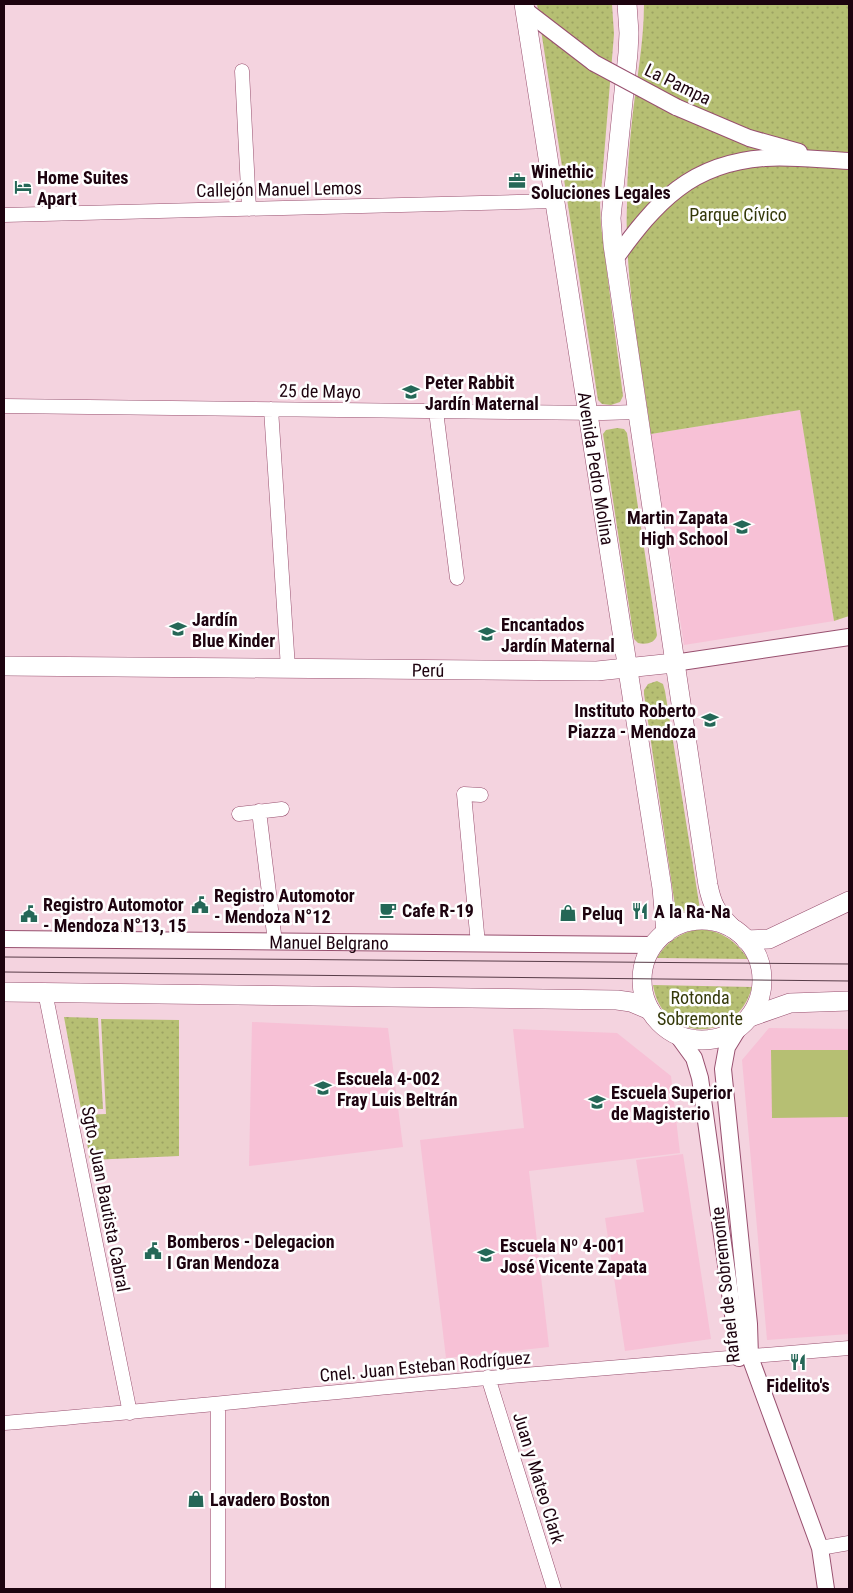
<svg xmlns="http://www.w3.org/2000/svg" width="853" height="1593" font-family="'Roboto Condensed',sans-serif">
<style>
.built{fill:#f7c1d6}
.grass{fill:#b6bf73}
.park{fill:url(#park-dots)}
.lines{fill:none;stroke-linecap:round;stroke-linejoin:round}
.minor-casing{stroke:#98506f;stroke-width:15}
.tertiary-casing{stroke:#98506f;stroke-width:18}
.secondary-casing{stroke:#98506f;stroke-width:20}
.minor{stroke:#fff;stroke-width:14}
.tertiary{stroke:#fff;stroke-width:16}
.secondary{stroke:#fff;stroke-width:19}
.tram{stroke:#583c48;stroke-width:1}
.tertiary-bridge-casing{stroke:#98506f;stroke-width:18;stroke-linecap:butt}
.tertiary-bridge{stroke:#fff;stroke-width:16}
.labels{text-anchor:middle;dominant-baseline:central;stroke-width:5;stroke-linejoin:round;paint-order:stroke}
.street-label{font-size:18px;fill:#1d030f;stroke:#fefefe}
.poi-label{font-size:18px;font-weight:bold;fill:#1d030f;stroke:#fefefe;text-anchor:start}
.park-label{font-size:18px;fill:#343809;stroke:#fefefe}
</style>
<defs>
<pattern id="park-dots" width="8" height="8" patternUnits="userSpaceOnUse" patternTransform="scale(1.25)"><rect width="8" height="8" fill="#b6bf73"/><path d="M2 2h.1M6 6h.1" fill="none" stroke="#9ca262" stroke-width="1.8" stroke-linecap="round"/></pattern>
</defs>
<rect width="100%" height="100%" fill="#f4d3df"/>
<!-- built -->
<path class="built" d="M800,410L834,621L684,645L651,434Z
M252,1022L388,1028L403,1147L249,1166Z
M769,1028L849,1029V1334L767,1340L742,1060Z
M513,1029L617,1033L671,1076L680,1153L529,1171L549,1347L446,1358L420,1140L524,1128Z
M683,1154L711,1339L625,1351L605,1218L644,1212L636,1160Z"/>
<!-- grass -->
<path class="grass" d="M771,1050H849V1117L772,1118Z"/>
<!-- park -->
<path class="park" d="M537,4H612L614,34L600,205L601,226L623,396L620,402L611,405L602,404L598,400Z
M644,4H849V616L834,621L800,410L651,434C641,359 624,280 627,204C627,176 629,148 632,121C636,82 644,43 644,4Z
M617,428L624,429L627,433L657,635C655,643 646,645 638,643L634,639L603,434L606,430Z
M657,681L663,684L665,691L700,909L676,913L644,694V690L648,684Z
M699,929C722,931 735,940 748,959L657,958C667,941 680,933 699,929Z
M653,985L752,987C737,1044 662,1043 653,985Z
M64,1017L98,1018L103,1109H81Z
M101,1019L179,1020V1156L90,1160L82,1115L106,1114Z"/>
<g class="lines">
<!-- minor casing -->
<g class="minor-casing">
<path id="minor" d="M242,71L249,209
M4,215L555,201
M4,406L603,413L637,412
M271,409L288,668
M436,411L457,578
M259,811L275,942
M239,814L282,809
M478,944L464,794L481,795
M45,992L130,1413
M488,1377L554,1589
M218,1405V1589
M4,1423C165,1410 326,1392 488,1378C608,1367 729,1359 849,1348
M820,1548L849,1543"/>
</g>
<!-- tertiary casing -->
<g class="tertiary-casing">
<g id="tertiary">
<path d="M525,10L594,63"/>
<path d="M676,107L749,138L799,152"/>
<path d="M615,259C656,202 691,163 765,158C793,156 821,160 849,161"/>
<path d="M674,663L849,637"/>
<path id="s1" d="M4,939L653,945"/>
<path d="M738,1029L727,1047L723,1069L749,1324L750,1357L820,1548L826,1589"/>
<path d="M678,1036L694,1058L700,1078L739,1358"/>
</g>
</g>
<!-- secondary casing -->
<g class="secondary-casing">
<g id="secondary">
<path id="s2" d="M524,4L662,888L666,933"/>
<path d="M627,4L629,33L628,53L613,198L611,218L613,245L708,885C712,905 716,912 731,927"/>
<path id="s3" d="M4,666L597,671L674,663"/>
<circle cx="702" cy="980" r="60"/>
<path d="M746,940L769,939L849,901"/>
<path d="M4,992L617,1000L631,1002L650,1010"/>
<path d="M750,1017L790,1003L849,1001"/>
</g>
</g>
<!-- minor -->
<use href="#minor" class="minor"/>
<!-- tertiary -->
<use href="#tertiary" class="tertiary"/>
<!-- secondary -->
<use href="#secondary" class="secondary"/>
<!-- tram -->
<path class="tram" d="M4,957L849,964
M4,972L849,981"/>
<!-- tertiary-bridge casing -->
<g class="tertiary-bridge-casing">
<path id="tertiary-bridge" d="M594,63L676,107"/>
</g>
<!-- tertiary-bridge -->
<use href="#tertiary-bridge" class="tertiary-bridge"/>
</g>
<!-- icons -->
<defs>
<g id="office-bare" transform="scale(1.35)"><path d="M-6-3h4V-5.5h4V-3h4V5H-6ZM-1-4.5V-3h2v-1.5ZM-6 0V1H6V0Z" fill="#256757" stroke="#fefefe" stroke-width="2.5" paint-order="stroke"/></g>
<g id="hotel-bare" transform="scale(1.35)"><path d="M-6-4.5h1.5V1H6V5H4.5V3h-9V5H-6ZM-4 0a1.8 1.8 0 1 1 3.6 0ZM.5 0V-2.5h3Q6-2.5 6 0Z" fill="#256757" stroke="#fefefe" stroke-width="2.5" paint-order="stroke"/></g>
<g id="school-bare" transform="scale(1.35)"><path d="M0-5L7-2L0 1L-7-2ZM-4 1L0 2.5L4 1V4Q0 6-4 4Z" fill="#256757" stroke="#fefefe" stroke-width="2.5" paint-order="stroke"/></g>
<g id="university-bare" transform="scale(1.35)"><path d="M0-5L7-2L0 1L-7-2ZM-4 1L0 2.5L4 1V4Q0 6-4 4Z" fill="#256757" stroke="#fefefe" stroke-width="2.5" paint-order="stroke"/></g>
<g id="civic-bare" transform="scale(1.35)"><path d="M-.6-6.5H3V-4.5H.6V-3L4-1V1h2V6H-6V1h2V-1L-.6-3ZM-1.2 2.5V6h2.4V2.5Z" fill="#256757" stroke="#fefefe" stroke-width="2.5" paint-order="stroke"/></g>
<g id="cafe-bare" transform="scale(1.35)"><path d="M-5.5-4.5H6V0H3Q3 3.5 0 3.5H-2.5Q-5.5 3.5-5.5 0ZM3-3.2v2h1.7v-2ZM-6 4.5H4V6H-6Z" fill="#256757" stroke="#fefefe" stroke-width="2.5" paint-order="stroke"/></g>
<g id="restaurant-bare" transform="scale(1.35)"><path d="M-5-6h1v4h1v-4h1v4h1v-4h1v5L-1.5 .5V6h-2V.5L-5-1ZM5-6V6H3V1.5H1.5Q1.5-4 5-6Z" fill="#256757" stroke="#fefefe" stroke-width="2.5" paint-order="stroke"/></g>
<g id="shop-bare" transform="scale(1.35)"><path d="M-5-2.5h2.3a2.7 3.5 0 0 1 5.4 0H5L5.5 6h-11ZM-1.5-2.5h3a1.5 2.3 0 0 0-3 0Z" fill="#256757" stroke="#fefefe" stroke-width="2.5" paint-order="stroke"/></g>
</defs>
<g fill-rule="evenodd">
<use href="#office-bare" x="517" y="181"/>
<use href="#hotel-bare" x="23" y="187"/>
<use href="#school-bare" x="411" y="392"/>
<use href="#school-bare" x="742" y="527"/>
<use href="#school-bare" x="178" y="629"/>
<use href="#school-bare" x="487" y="634"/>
<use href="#university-bare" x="710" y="720"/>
<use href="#civic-bare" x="200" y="905"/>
<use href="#cafe-bare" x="388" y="910"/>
<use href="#restaurant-bare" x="640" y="911"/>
<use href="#shop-bare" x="568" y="913"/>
<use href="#civic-bare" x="29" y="914"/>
<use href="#school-bare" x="323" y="1088"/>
<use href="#school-bare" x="597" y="1102"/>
<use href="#civic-bare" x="153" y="1251"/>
<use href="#school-bare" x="486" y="1255"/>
<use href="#restaurant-bare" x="798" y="1362"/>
<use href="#shop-bare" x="196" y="1499"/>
</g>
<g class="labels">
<!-- street labels -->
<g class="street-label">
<text transform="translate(678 84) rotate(26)">La Pampa</text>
<text transform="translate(279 189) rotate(-1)">Callejón Manuel Lemos</text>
<text transform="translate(320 391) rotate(1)">25 de Mayo</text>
<text stroke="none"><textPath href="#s2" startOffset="470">Avenida Pedro Molina</textPath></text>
<text stroke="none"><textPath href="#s3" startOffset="424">Perú</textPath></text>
<text stroke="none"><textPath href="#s1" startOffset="325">Manuel Belgrano</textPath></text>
<text transform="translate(106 1199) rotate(79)">Sgto. Juan Bautista Cabral</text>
<text transform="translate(725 1285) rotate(-96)">Rafael de Sobremonte</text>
<text transform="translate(425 1366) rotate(-5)">Cnel. Juan Esteban Rodríguez</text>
<text transform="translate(539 1478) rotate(73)">Juan y Mateo Clark</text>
</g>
<!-- poi labels -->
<g class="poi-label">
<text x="531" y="171">Winethic<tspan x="531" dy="21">Soluciones Legales</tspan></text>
<text x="37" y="177">Home Suites<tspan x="37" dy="21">Apart</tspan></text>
<text x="425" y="382">Peter Rabbit<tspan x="425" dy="21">Jardín Maternal</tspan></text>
<text x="728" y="517" text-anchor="end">Martin Zapata<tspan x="728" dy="21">High School</tspan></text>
<text x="192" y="619">Jardín<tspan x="192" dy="21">Blue Kinder</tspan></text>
<text x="501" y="624">Encantados<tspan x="501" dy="21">Jardín Maternal</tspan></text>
<text x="696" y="710" text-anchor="end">Instituto Roberto<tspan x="696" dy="21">Piazza - Mendoza</tspan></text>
<text x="214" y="895">Registro Automotor<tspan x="214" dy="21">- Mendoza N°12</tspan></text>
<text x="43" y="904">Registro Automotor<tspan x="43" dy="21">- Mendoza N°13, 15</tspan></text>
<text x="402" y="910">Cafe R-19</text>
<text x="654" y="911">A la Ra-Na</text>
<text x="582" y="913">Peluq</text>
<text x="337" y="1078">Escuela 4-002<tspan x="337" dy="21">Fray Luis Beltrán</tspan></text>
<text x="611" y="1092">Escuela Superior<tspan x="611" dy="21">de Magisterio</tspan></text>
<text x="167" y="1241">Bomberos - Delegacion<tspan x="167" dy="21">I Gran Mendoza</tspan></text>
<text x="500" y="1245">Escuela Nº 4-001<tspan x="500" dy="21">José Vicente Zapata</tspan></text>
<text x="798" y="1385" text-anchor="middle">Fidelito's</text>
<text x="210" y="1499">Lavadero Boston</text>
</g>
<!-- park labels -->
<g class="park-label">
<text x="738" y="214">Parque Cívico</text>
<text x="700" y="997">Rotonda<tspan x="700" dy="21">Sobremonte</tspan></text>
</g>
</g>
<!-- border -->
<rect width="853" height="1593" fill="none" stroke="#1d030f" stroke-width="10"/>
</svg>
